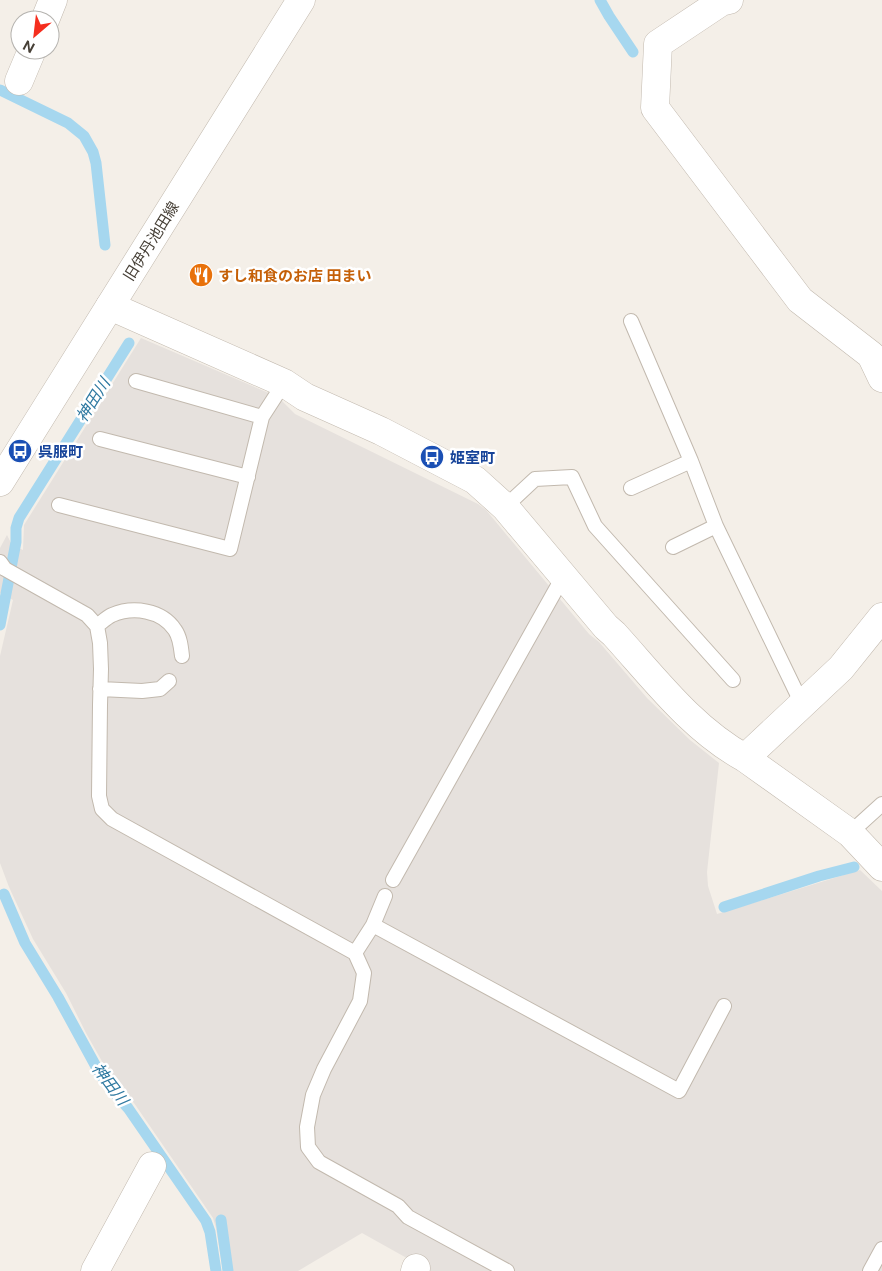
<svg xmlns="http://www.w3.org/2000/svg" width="882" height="1271" font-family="'Public Sans','Noto Sans JP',sans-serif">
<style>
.industrial{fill:#e6e1dd}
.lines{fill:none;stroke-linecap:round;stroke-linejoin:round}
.stream{stroke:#a6d7ef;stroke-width:11}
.service-casing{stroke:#c2b9ae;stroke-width:16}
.minor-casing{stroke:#c2b9ae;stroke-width:29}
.tertiary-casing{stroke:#c2b9ae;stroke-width:29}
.service{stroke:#fff;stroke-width:14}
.minor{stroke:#fff;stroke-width:28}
.tertiary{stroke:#fff;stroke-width:28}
.labels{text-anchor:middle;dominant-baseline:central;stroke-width:5;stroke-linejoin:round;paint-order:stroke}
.street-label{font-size:15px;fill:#474037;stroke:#fff}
.food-label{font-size:15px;font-weight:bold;fill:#c56008;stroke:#fff;text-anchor:start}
.transit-label{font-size:15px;font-weight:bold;fill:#164399;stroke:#fff;text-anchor:start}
.water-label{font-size:16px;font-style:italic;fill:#2f79a1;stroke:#fff}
</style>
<rect width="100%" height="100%" fill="#f4efe8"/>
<!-- industrial -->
<path class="industrial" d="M141,338L278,397L295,414L478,504L486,510L589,634L599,642L647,698L690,740L719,763L707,872L708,886L717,914L860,870L882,891V1271H430L362,1233L298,1271H223L216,1228L213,1218L134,1103L118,1088L112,1079L86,1033L66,993L33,939L9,887L0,863V656L13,600L0,593V548L7,535L12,545L23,550L24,525Z"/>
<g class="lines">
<!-- stream -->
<path class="stream" d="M600,0L609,16L633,52
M0,90L68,123L84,136L93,152L96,163L105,245
M0,625L16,542V528L19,518L129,343
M4,894L25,943L58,997L99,1072L112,1090L128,1108L206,1221L210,1232L216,1271
M724,907L819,876L854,867
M221,1220L228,1271"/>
<!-- service casing -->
<g class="service-casing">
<path id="service" d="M631,321L691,461L716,526L802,704
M136,381L262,417
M100,439L248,477
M631,488L691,461
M59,505L230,549L262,417L284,383
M505,507L535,479L572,477L595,526L733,680
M673,547L716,526
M0,562L5,569L87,615L97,626L100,643L101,669L100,705L99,796L102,809L112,819L355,953
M97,626C101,623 107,617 112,615C133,606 162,610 175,630C180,637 181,647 182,656
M100,689L142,691L160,689L169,681
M850,833L882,804
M393,880L564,575
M385,896L373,925L355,953L364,973L360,1001L324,1069L313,1095L307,1127L308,1147L319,1162L398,1206L408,1217L507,1271
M373,925L679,1091L724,1006
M870,1271L882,1249"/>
</g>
<!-- minor casing -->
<g class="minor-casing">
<path id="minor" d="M729,0L721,2L658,44L655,108L800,300L871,355L882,378
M45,20L53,0
M19,81L32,50
M110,306L284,383L305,397L381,431L475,480L505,507L606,627L614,634C654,678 692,729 745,758L850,833L882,867
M745,758L841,668L882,617
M95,1271L152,1166
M415,1271L416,1268"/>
</g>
<!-- tertiary casing -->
<g class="tertiary-casing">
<path id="tertiary" d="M0,482L301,0"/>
</g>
<!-- service -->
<use href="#service" class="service"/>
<!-- minor -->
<use href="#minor" class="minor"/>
<!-- tertiary -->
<use href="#tertiary" class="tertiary"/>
</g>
<!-- icons -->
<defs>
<g id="restaurant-disc" transform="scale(1.25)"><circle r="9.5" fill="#e8710a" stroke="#fff"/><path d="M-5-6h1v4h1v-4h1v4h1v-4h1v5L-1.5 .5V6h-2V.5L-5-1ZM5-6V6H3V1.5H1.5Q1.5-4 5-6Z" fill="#fff"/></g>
<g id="bus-disc" transform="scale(1.25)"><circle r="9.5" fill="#1a4fb4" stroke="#fff"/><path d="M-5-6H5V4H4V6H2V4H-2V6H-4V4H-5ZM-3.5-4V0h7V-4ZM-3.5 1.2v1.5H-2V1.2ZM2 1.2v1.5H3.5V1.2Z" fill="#fff"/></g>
</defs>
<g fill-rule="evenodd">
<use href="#restaurant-disc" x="201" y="275"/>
<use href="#bus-disc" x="20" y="451"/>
<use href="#bus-disc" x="432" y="457"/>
</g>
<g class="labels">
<!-- street labels -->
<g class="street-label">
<text transform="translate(151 241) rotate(-58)">旧伊丹池田線</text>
</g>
<!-- food labels -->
<g class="food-label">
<text x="218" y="275">すし和食のお店 田まい</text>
</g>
<!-- transit labels -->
<g class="transit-label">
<text x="38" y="451">呉服町</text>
<text x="450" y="457">姫室町</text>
</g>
<!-- water labels -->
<g class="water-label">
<text transform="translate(93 400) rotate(-58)">神田川</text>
<text transform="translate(110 1084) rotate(53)">神田川</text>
</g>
</g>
<!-- north arrow -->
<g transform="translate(35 35) rotate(208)"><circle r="24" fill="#ffffff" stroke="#b5b3af"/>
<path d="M0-4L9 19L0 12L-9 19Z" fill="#f52e1e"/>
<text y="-8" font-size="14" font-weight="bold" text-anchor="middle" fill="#474037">N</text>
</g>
</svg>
